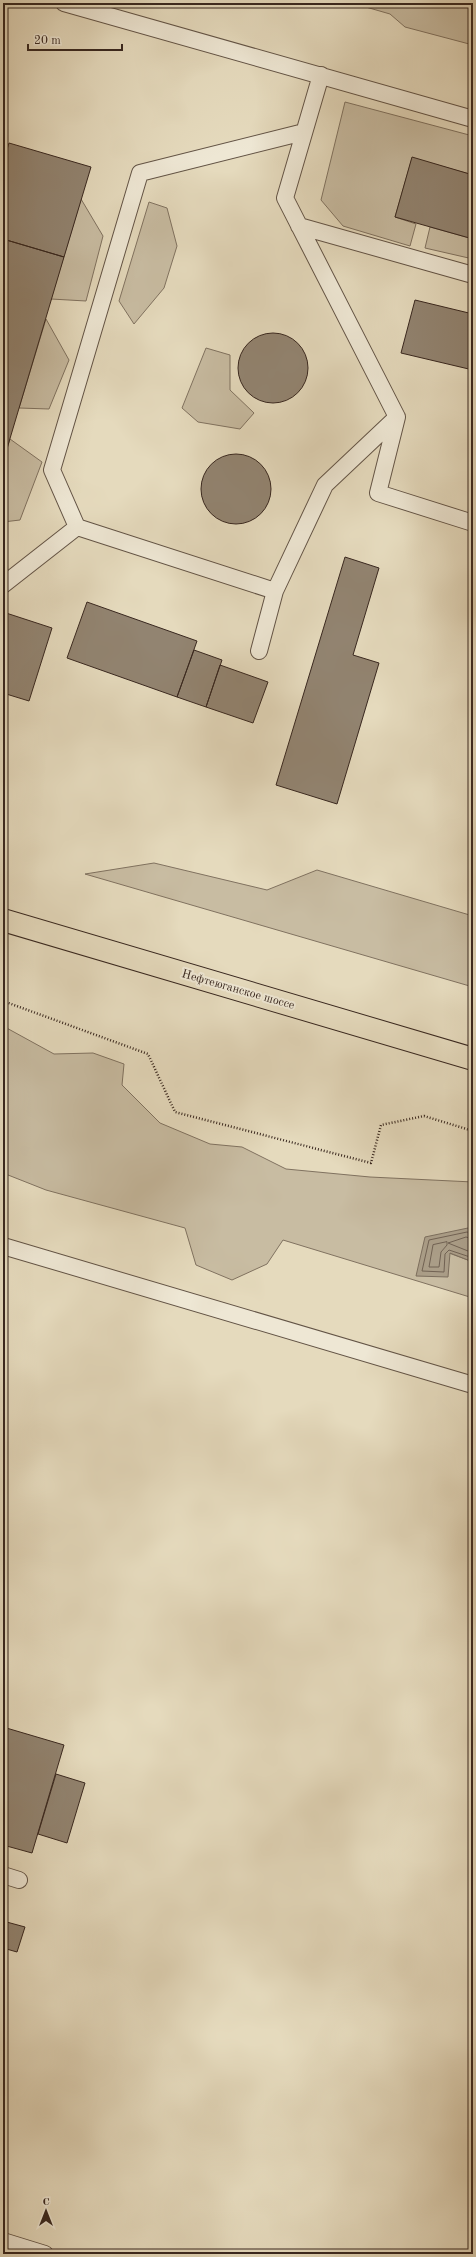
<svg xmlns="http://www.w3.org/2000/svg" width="476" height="2257" font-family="'Old Standard TT',serif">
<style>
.green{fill:#c8bca2;stroke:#807260}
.water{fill:#aa9d87;stroke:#7c6e5d}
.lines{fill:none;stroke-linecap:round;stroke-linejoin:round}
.shore{stroke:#716253;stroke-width:1}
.building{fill:#928471;stroke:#38271f}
.service-casing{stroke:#635446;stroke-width:18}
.primary-casing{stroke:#38271f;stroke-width:24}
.path{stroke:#38271f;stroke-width:2.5;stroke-dasharray:1 2;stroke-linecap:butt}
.service{stroke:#eee7d4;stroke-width:16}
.primary{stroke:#e5dabd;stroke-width:22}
.labels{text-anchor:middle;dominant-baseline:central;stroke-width:4;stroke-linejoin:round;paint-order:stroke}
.street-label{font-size:12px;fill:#38271f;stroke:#eee7d4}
</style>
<rect width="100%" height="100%" fill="#e5dabd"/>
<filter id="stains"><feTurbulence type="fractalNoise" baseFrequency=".005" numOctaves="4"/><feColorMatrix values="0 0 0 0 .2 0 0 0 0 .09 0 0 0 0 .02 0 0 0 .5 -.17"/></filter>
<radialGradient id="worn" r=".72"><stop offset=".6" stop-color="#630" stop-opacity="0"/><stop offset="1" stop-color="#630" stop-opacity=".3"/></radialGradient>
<!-- green -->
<path class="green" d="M352,3H473V45L405,27L390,14Z
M345,102L473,136V175L412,158L395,217L416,224L410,246L343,226L321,200Z
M81,199L103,236L86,301L51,299Z
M149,202L167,208L177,246L164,288L134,324L119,301Z
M430,227L473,239V259L425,248Z
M46,319L69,360L49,409L19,408Z
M206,348L230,355V390L254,413L240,429L198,422L182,408Z
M10,439L42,462L20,520L3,522V462Z
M154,863L267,890L317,870L473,916V987L85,874Z
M3,1026L54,1054L93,1053L124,1064L122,1085L160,1123L210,1144L242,1147L286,1169L370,1177L473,1182V1230L468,1228L449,1253L473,1262V1298L283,1240L267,1264L232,1280L196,1265L185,1228L46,1190L3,1173Z"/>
<!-- water -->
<path class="water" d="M468,1228L473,1230V1262L450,1253L448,1277L416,1276L425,1237Z"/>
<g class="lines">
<!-- shore -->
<path class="shore" d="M473,1234L467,1232L429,1240L422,1271L444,1272L445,1254L449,1250L473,1258
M473,1239L466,1237L448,1243L473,1253
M447,1242V1245L441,1252L439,1267H429L433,1245Z"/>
</g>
<!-- building -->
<path class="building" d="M9,143L91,167L64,257L3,239V163Z
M412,157L473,175V239L395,217Z
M3,239L64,257L3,462Z
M415,300L473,314V370L401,353Z
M238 368a35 35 0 1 1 70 0a35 35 0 1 1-70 0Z
M201 489a35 35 0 1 1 70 0a35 35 0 1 1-70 0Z
M345,557L379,568L353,655L379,663L337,804L276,785Z
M87,602L197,641L177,697L67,658Z
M3,612L52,628L29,701L3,693Z
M194,650L222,660L206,707L177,697Z
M220,665L268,682L253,723L206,707Z
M3,1727L64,1745L32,1853L3,1845Z
M56,1774L85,1783L67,1843L38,1834Z
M3,1921L25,1927L17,1952L3,1948Z"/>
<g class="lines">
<!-- service casing -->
<g class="service-casing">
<path id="service" d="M64,3L473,119
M321,75L285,198L397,417L378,493L473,523
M299,226L473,275
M3,585L77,527
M275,591L77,527L52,470L140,173L304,132
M259,651L275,591L325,485L397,417
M3,1246L473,1385
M3,1875L19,1880
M3,2241L45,2254"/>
</g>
<!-- primary casing -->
<g class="primary-casing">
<path id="primary" d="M3,920L473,1059"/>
</g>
<!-- path -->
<path class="path" d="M3,1001L148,1054L175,1112L371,1163L381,1125L424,1116L473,1131"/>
<!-- service -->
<use href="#service" class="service"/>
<!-- primary -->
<use href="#primary" class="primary"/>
</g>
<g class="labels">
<!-- street labels -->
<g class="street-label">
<text transform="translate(238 990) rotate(16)">Нефтеюганское шоссе</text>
</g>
</g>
<!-- margin -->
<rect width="476" height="2257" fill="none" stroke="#e5dabd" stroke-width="16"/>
<rect x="4" y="4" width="468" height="2249" fill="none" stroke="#38271f" stroke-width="2"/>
<rect x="8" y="8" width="460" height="2241" fill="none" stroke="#38271f"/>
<!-- north arrow -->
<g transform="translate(46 2211)" stroke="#eee7d4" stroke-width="3" paint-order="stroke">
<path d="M0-3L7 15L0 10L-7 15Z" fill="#38271f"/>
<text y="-6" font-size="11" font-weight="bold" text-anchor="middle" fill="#38271f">С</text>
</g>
<!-- scale -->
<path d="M28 44v6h94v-6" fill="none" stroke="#38271f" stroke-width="2"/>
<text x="34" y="44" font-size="12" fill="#38271f" stroke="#eee7d4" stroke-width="3" paint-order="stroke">20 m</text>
<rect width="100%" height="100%" filter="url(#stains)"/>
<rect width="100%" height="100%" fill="url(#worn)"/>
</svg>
